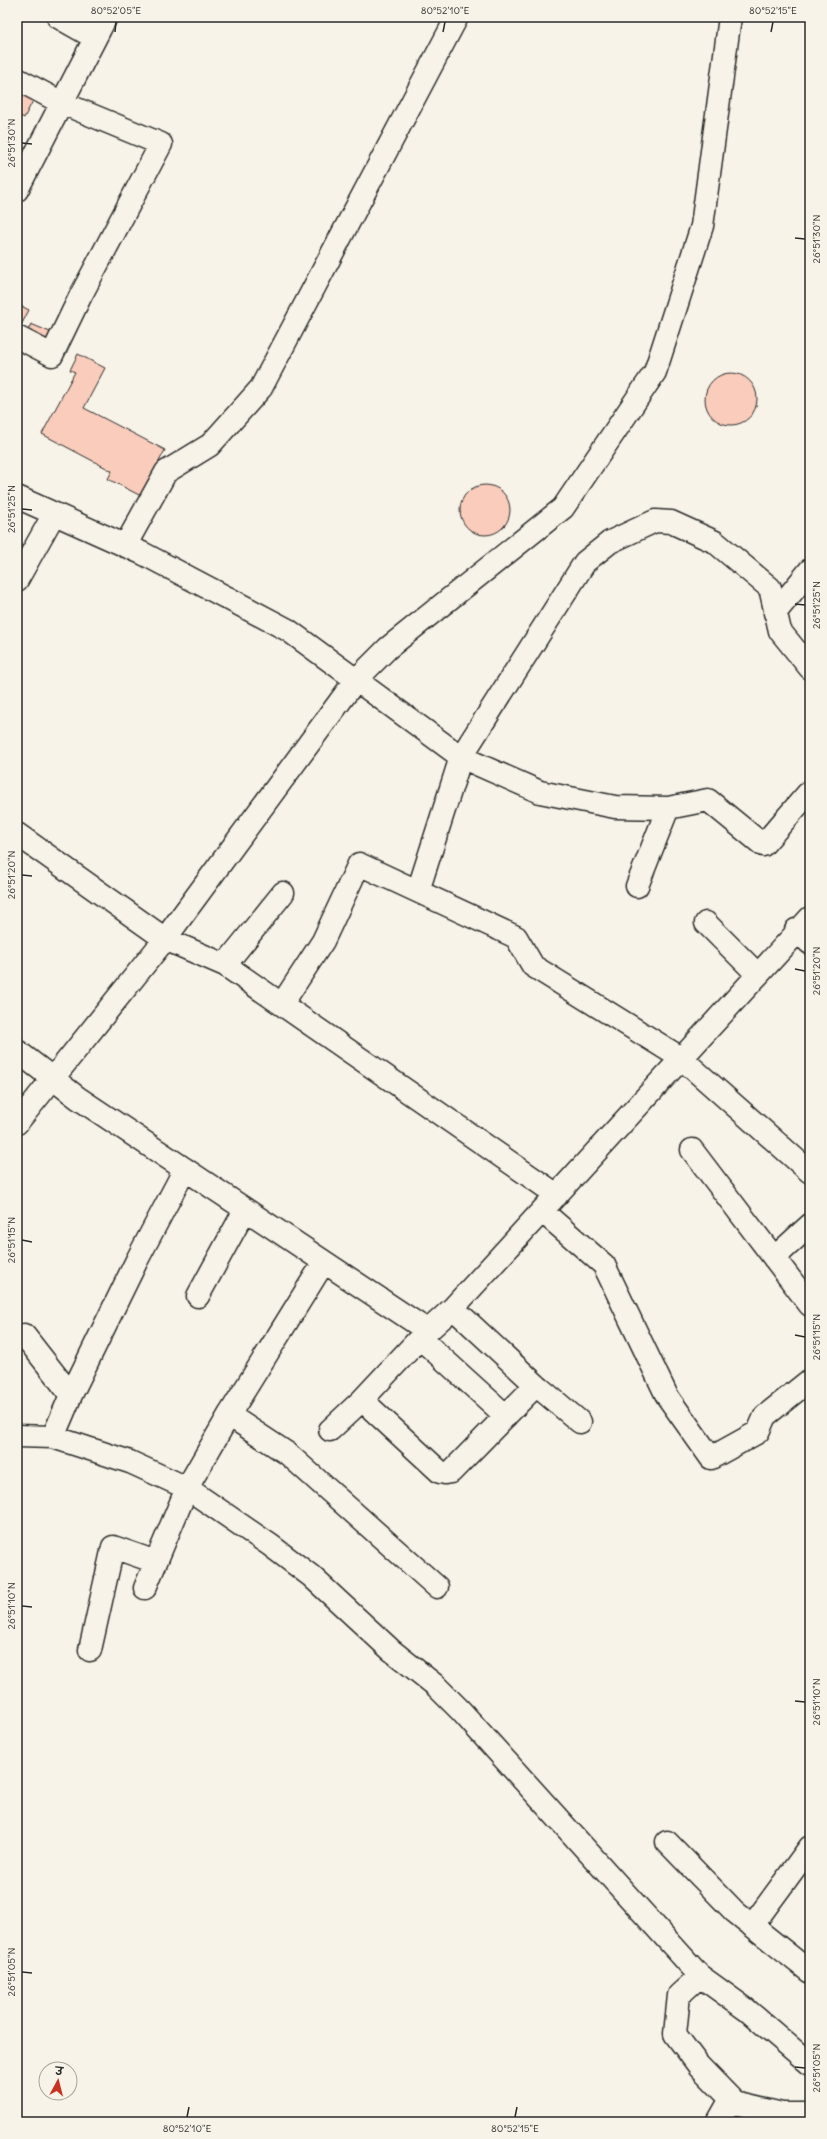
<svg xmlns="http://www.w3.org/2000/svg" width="827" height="2139" font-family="Delius,'Playpen Sans Deva',sans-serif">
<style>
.building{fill:#f9ccbb;stroke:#2b2b2b}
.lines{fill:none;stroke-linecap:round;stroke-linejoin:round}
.minor-casing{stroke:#2b2b2b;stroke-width:25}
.minor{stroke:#f7f3e8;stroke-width:22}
.ticks{fill:none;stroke:#2b2b2b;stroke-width:1.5}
.neatline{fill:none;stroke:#2b2b2b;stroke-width:1.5}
.ticks-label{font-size:10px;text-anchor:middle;fill:#2b2b2b}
</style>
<rect width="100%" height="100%" fill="#f7f3e8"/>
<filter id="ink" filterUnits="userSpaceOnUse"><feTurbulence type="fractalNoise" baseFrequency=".025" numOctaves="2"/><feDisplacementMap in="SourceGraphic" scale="8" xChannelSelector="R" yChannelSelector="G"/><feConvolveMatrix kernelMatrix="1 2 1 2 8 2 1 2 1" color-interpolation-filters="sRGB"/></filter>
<g filter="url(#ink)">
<!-- building -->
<path class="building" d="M21,84L37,93L24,118L17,114V92Z
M17,304L29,310L17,333Z
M31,324L50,332L47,348L25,337Z
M78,354L105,368L84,408L165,450L141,496L108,479L112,471L42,434L75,372L70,370Z
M705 399a26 26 0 1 1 52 0a26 26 0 1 1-52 0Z
M460 510a25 25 0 1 1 50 0a25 25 0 1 1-50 0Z"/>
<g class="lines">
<!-- minor casing -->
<g class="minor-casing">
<path id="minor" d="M58,17L95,38
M17,79L62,103L161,144L80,297L52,355L17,337
M17,190L106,17
M17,497L144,554L288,630L461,757L540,792L615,807L668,808L708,800L763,845L810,791
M125,546L166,472L210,445L261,388L457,17
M17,580L54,514
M775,613L810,570
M17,834L165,939L225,965L557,1195
M637,886L668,808
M418,891L461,757L585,562L610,542L655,521L671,522L715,542L770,588L780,631L810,668
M706,923L757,974
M796,930L810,943
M225,965L283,893
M282,1004L323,941L359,864L516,937L533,966L681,1058L810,1172
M17,1051L78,1098L428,1331
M17,1123L165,939L355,681L388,648L563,508L655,372L702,226L730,17
M692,1150L810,1305
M542,1211L604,1265L667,1396L711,1458L758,1432L765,1416L810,1380
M774,1258L810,1225
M198,1296L245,1210
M453,1308L536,1385L451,1472L445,1473L440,1472L362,1400L420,1338L453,1308L810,918
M420,1338L506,1416
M17,1339L24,1335L71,1395L53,1437
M536,1385L580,1422
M71,1395L137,1260L185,1169
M229,1415L288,1454L437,1587
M330,1430L362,1400
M17,1436L53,1437L130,1462L187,1488L270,1545L311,1576L391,1650L435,1685L461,1711L700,1976L747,2010L810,2064
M145,1588L187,1488L229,1415L324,1262
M90,1650L113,1547L156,1562
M667,1842L735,1912L810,1972
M752,1926L810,1847
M700,1976L679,1995L675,2034L699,2066L735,2103L782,2114H810
M718,2122L731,2099"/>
</g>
<!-- minor -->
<use href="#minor" class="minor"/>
</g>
</g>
<!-- ticks -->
<path class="ticks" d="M115,32L116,22M443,32L445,22M771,32L773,22M22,143L32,144M795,238L805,239M22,509L32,510M795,604L805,605M22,875L32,876M795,969L805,971M22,1240L32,1242M795,1335L805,1337M22,1606L32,1607M795,1701L805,1702M22,1972L32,1973M795,2067L805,2068M187,2117L189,2107M515,2117L517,2107"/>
<!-- margin -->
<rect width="827" height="2139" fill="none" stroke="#f7f3e8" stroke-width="44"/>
<!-- north arrow -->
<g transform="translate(58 2081) rotate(7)"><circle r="19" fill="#f7f3e8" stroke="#a5a39c"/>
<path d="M0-3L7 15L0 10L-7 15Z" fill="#c8321e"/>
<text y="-6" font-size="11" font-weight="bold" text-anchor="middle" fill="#2b2b2b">उ</text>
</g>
<rect x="22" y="22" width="783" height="2095" class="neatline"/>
<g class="ticks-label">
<text x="116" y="14">80°52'05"E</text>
<text x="445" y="14">80°52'10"E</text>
<text x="773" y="14">80°52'15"E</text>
<text transform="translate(11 143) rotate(-90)" y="4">26°51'30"N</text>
<text transform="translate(816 239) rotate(-90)" y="4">26°51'30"N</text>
<text transform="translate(11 509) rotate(-90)" y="4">26°51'25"N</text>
<text transform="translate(816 605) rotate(-90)" y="4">26°51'25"N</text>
<text transform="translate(11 875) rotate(-90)" y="4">26°51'20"N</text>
<text transform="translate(816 971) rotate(-90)" y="4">26°51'20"N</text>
<text transform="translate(11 1240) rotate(-90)" y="4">26°51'15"N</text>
<text transform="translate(816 1337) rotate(-90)" y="4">26°51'15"N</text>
<text transform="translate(11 1606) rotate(-90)" y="4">26°51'10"N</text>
<text transform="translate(816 1702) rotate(-90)" y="4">26°51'10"N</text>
<text transform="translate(11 1972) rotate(-90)" y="4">26°51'05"N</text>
<text transform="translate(816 2068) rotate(-90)" y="4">26°51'05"N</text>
<text x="187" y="2132">80°52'10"E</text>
<text x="515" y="2132">80°52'15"E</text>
</g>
</svg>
